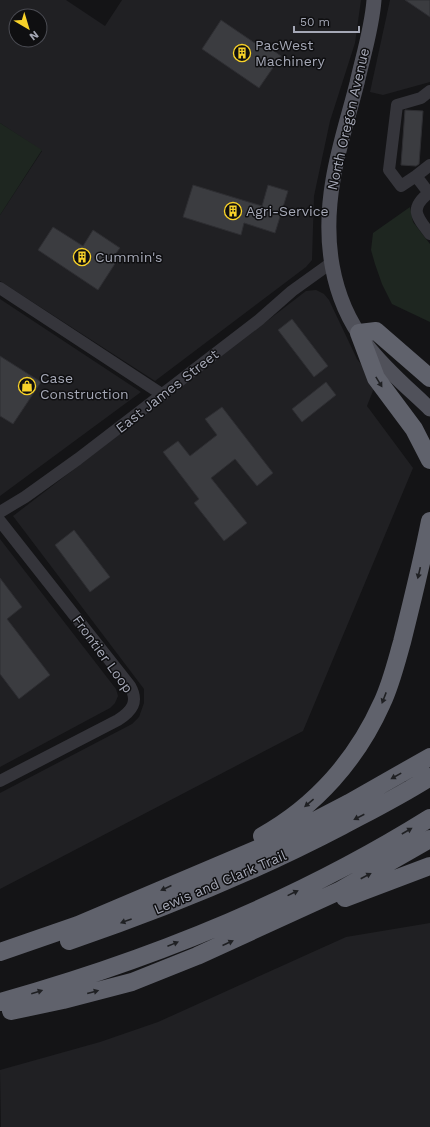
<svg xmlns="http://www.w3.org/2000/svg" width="430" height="1127" font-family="'Work Sans',sans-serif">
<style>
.built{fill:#202023;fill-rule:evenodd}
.green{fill:#1e2620}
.building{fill:#3b3c40;stroke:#2e2e32}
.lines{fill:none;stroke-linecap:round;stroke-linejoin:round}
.minor{stroke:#35353b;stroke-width:12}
.major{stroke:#50515a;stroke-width:15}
.highway{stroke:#60626c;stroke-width:18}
.oneway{fill:#1f2023}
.labels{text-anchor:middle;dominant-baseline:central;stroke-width:3;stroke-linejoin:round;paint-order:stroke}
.poi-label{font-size:14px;fill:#a5a8b6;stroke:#0f0f11;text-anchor:start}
.street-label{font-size:14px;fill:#a5a8b6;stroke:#0f0f11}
</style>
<rect width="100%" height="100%" fill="#141416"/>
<!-- built -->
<path class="built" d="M0,0H66L105,26L122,0H361L355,43L330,121L314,196L312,260L306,267L155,381L0,281V215L42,151L0,123ZM16,16H40V40H16Z
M390,0H430V82L383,95L370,92Z
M316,290L324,294L329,300L357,359L376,383L367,406L413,468L303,731L0,889V793L132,724L139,717L144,703V689L13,516L306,291Z
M0,299L141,392L0,496Z
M0,539L116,689L118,696L115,703L110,708L0,767Z
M430,923V1127H1L0,1070L100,1042L158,1022L346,937Z"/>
<!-- green -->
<path class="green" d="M0,123L42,150L0,215Z
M410,207L413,222L430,244V322L392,304L382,284L375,264L371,250L373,233Z"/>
<!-- building -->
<path class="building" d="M405,0H430V17Z
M221,20L265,50L267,46L281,56L259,88L202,49Z
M405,110L423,111L419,164L416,166L401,165Z
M193,185L262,206L268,185L288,191L275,233L244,223L241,235L183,217Z
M53,227L83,246L93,230L120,248L114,256L118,259L98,290L38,250Z
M292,319L328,366L314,377L278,330Z
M0,356L41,382L13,424L0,416Z
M326,382L336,395L302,422L292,409Z
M222,407L273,473L257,486L235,459L211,478L247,523L224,541L194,503L199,499L163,452L178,441L190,456L217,435L205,419Z
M74,530L110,577L90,592L55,545Z
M0,578L22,607L7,619L50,675L19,699L0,674Z"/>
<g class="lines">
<!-- minor -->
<path class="minor" d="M416,176L401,186L389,170L397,105L421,98L430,91
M430,192C409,208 416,216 430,234
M429,193L416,176L430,165
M0,288L163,395
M0,512L25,497L78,459L259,320L292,291L331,263
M0,521L130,686C139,702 132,711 118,720L0,781"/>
<!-- major -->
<path class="major" d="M374,0C372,28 363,56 357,83C349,115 338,148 333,180C323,238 330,297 366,344C384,368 408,388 430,409"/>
<!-- highway -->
<path class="highway" d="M430,378L376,331L359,333L376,378L414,429L430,460
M262,836C316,806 357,759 382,703C391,684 396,663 402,642C412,602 422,562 430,521
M345,898L430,866
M69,941C163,909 254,872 342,826C372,810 402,795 430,777
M0,952L78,925L276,841L349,803L430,757
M0,1002C150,960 297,901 430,818
M11,1011L63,1000L132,982L197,956L339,891L430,839"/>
</g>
<!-- one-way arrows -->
<defs><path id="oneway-solid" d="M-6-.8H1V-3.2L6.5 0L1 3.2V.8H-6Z"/></defs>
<g class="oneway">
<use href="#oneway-solid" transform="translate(379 382) rotate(58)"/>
<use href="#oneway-solid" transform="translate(419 573) rotate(103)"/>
<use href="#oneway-solid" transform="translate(384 698) rotate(111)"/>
<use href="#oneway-solid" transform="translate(396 776) rotate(151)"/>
<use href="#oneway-solid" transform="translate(309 803) rotate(140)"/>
<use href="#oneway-solid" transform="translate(359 817) rotate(153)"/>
<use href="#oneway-solid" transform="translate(407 831) rotate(-30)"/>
<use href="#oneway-solid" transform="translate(366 876) rotate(-28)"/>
<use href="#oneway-solid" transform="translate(166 888) rotate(155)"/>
<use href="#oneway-solid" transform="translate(293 893) rotate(-26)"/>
<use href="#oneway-solid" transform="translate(126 921) rotate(160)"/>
<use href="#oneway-solid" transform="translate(228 943) rotate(-24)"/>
<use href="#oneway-solid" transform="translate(173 944) rotate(-22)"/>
<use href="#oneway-solid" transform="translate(37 992) rotate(-17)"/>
<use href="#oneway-solid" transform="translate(93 992) rotate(-15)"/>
</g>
<!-- icons -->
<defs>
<g id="building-ring" transform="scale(0.9)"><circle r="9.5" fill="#0f0f11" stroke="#f8d229" stroke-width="1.5"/><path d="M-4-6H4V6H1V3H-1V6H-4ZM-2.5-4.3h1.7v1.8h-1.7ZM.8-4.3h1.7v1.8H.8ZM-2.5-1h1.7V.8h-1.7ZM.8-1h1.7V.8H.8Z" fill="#f8d229"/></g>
<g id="shop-ring" transform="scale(0.9)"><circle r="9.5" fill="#0f0f11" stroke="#f8d229" stroke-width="1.5"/><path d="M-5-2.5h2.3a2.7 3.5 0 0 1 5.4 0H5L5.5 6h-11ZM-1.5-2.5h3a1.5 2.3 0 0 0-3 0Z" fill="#f8d229"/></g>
</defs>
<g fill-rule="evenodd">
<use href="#building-ring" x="242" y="53"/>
<use href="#building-ring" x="233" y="211"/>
<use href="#building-ring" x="82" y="257"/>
<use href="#shop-ring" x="27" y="386"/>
</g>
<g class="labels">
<!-- poi labels -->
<g class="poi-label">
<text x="255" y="45">PacWest<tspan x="255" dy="16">Machinery</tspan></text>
<text x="246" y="211">Agri-Service</text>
<text x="95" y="257">Cummin's</text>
<text x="40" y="378">Case<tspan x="40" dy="16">Construction</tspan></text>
</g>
<!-- street labels -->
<g class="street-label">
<text transform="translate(348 119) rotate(-77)">North Oregon Avenue</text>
<text transform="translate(167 391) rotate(-38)">East James Street</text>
<text transform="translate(103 654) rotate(54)">Frontier Loop</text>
<text transform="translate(220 882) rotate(-23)">Lewis and Clark Trail</text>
</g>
</g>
<!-- north arrow -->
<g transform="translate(28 28) rotate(142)"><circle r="19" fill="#0f0f11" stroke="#4b4c53"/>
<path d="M0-3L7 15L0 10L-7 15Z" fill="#f8d229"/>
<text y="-6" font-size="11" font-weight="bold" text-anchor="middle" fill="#a5a8b6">N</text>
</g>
<!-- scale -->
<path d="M294 26v6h65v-6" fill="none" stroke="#a5a8b6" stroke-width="2"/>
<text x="300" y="26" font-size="12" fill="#a5a8b6" stroke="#0f0f11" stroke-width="3" paint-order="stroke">50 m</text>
</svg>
